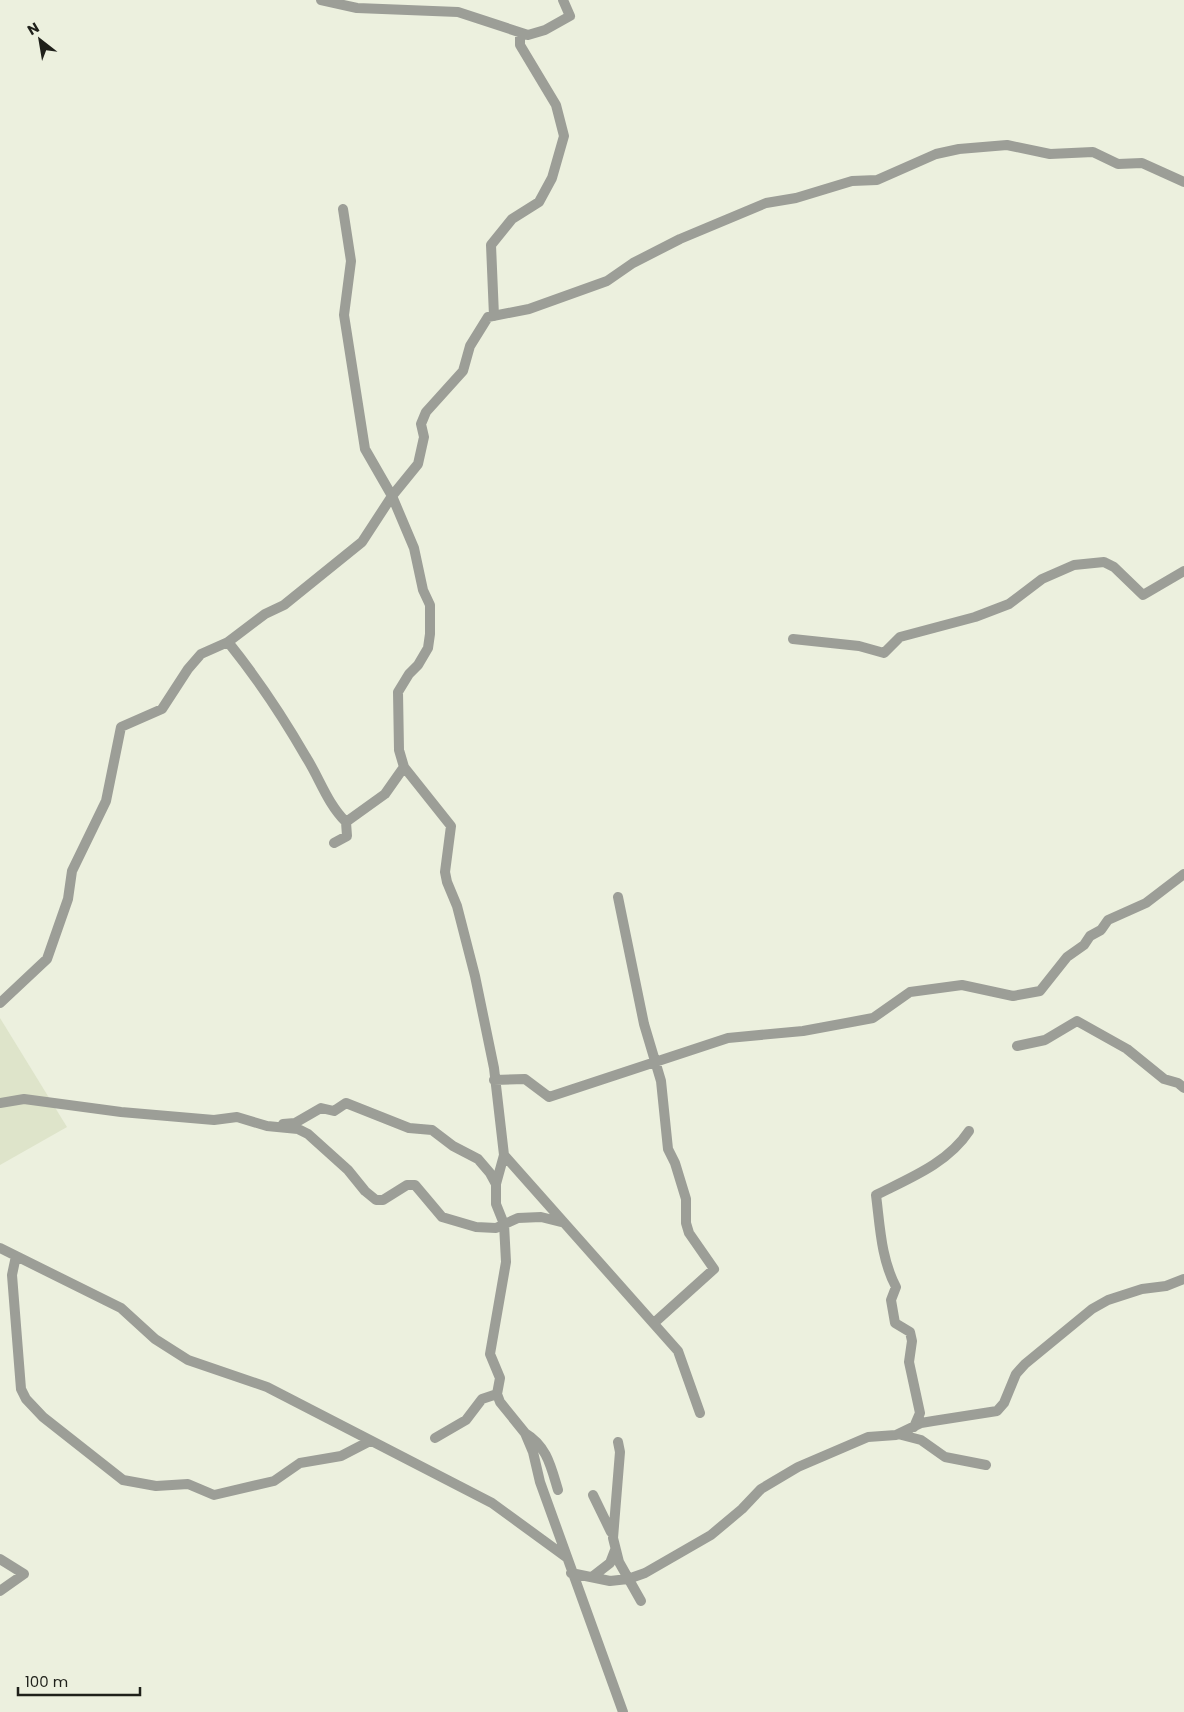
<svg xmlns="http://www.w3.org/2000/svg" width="1184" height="1712" font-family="Poppins,sans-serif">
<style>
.built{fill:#dee4ca}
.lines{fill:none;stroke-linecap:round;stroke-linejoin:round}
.minor{stroke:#9c9e97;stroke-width:10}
</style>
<rect width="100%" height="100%" fill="#ecf0de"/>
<!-- built -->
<path class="built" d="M0,1018L67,1127L0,1165Z"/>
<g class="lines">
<!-- minor -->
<path class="minor" d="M321,0L357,8L458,12L528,35L545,30L570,16L563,0
M494,316L491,245L512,219L539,202L552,178L564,136L556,105L520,45V33
M793,639L859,646L884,653L900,637L975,617L1009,604L1042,579L1074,565L1104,562L1114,567L1143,595L1184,571
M228,642C257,678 283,717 306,757C320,779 327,803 346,822L347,836L334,843
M346,822L385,794L404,767
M618,897L644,1024L661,1081L668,1149L675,1163L686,1199V1223L689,1233L714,1269L654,1323
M0,1003L47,959L68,899L72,871L106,801L121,727L162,709L188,669L201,654L228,642L265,614L284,605L362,542L392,496L365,449L344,315L351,261L343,209
M1017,1046L1045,1040L1077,1021L1127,1049L1164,1079L1178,1083L1184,1088
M494,1080L525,1079L549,1097L728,1038L803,1031L873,1018L910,992L962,985L1013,996L1040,991L1067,957L1084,945L1090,936L1101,930L1108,920L1146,903L1184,874
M0,1103L24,1099L121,1112L214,1120L237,1117L267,1126L298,1129L308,1134L348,1170L365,1191L376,1200H383L407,1185H415L442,1217L476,1227L496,1228L518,1218L541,1217L561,1222
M283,1124L295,1123L321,1108L334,1111L346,1103L409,1128L432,1130L453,1146L478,1159L490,1173L496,1184
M504,1155L678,1351L700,1413
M0,1248L121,1308L155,1339L188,1360L267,1387L492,1503L566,1557
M16,1256L12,1275L21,1389L26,1399L43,1417L123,1480L156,1486L188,1484L214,1495L274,1481L300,1463L341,1456L370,1441
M914,1427L920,1413L909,1362L912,1341L910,1332L895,1323L891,1300L896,1287C881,1259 880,1226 876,1195C910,1178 948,1163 969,1131
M525,1433C547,1446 551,1467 558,1490
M898,1434L921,1440L945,1457L986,1465
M435,1438L466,1420L482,1399L497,1394
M618,1442L620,1452L613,1538L619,1562L641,1601
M593,1495L611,1532
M0,1559L24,1574L0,1591
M571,1573L610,1581L628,1579L645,1573L711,1535L742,1509L761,1489L798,1467L868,1437L896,1435L921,1423L933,1421L997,1411L1004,1403L1016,1374L1025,1364L1092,1309L1108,1300L1142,1289L1166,1286L1184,1279
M592,1577L610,1563L615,1550
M623,1712L540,1482L533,1452L525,1433L500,1402L497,1394L500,1378L490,1354L506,1262L504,1224L496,1204V1184L504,1155L494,1068L475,976L457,906L447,882L445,872L451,826L404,767L399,750L398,692L409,674L418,665L428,648L430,634V605L423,590L414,548L392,496L418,464L424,437L421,424L426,412L463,371L470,346L488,317L529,309L607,281L633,263L680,239L766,203L796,198L852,181L877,180L936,154L959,149L1007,145L1050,154L1093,152L1118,164L1142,163L1184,182"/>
</g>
<!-- north arrow -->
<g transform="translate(40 40) rotate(329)" stroke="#ecf0de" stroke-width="4" paint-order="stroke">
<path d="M0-4L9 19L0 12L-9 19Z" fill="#1f201a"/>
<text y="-8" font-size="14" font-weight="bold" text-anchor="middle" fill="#1f201a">N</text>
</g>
<!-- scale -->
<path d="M18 1687v8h122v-8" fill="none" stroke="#1f201a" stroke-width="2.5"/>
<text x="25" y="1687" font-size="15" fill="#1f201a" stroke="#ecf0de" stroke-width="4" paint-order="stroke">100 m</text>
</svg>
